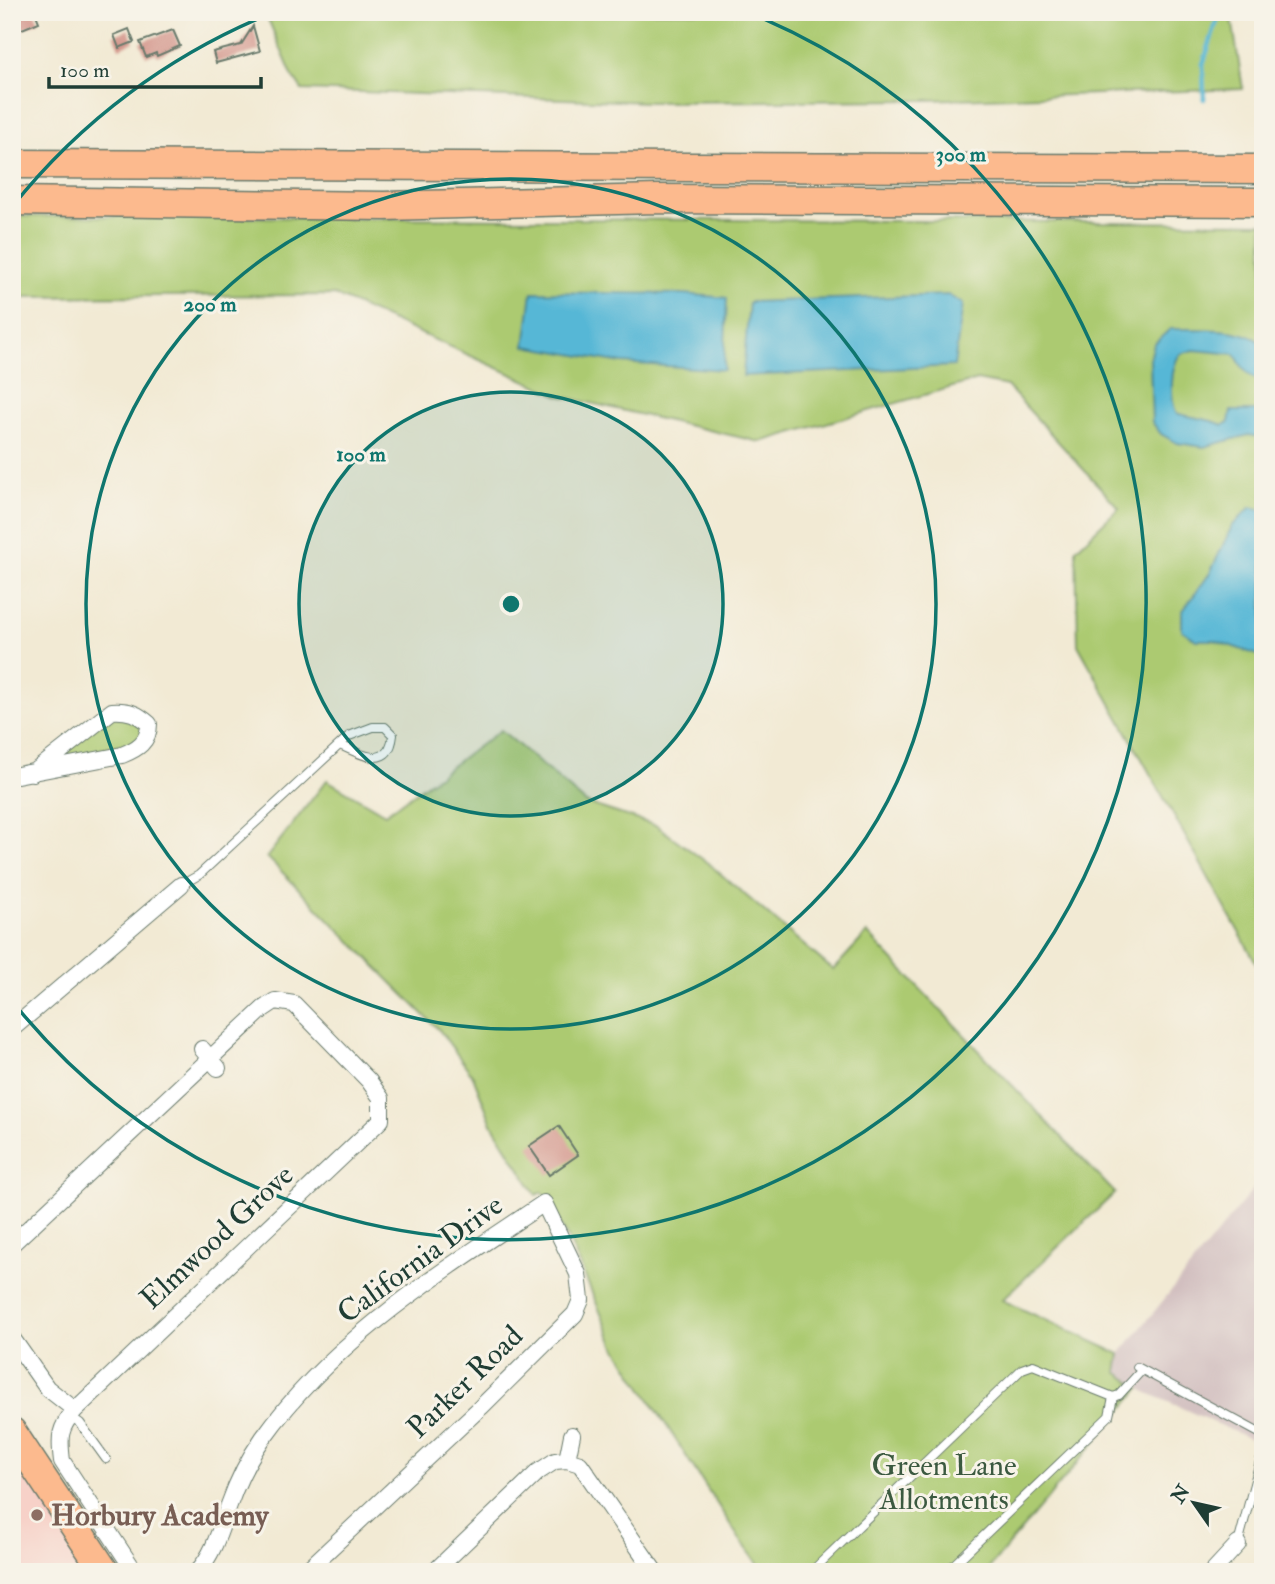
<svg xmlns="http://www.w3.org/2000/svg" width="1275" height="1584" font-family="'IM FELL Double Pica',serif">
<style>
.built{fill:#f7d1c8}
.industrial{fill:#d2bfc0}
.green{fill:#acca71;stroke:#668452;stroke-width:2}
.water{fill:#57b7d6;stroke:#3b7a85;stroke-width:2}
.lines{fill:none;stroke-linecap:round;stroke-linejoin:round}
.stream{stroke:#57b7d6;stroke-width:4.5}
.building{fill:#d29287}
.lane-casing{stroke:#697a6c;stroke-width:10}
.street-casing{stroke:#697a6c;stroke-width:18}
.highway-casing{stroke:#697a6c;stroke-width:31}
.lane{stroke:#fff;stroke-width:8}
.street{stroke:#fff;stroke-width:16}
.highway{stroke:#fcba8e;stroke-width:28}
.rail{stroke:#1f3d34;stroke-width:4.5}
.ring{fill:none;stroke:#0f766e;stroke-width:3.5}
.education-dot{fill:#8d6e63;stroke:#f7f3e8;stroke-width:2.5}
.labels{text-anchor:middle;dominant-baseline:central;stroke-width:6;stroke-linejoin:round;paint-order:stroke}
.street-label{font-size:30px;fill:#1f3d34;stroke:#f7f3e8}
.park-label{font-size:30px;fill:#3b5940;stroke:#f7f3e8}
.education-label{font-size:30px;font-weight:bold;fill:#785e54;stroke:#f7f3e8;text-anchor:start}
.centre{fill:#0f766e;stroke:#f7f3e8;stroke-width:3.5}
.ring-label{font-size:21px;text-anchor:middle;font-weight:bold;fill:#0f766e;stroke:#f7f3e8;stroke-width:6;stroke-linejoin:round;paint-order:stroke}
</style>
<rect width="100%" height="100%" fill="#f7f3e8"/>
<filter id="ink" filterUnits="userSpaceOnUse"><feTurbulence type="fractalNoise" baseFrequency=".0143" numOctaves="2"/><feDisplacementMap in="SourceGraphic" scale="14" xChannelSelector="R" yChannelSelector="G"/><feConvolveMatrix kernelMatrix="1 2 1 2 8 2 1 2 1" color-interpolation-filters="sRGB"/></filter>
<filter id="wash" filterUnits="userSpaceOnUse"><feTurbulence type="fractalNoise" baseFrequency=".00686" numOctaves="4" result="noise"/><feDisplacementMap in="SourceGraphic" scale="28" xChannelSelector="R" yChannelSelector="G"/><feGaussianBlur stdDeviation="1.57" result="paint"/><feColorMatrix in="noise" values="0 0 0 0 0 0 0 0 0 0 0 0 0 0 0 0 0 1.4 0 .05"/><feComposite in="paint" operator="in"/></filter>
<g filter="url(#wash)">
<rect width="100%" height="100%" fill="#f2ead4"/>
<!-- built -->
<path class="built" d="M12,1432L95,1572H12Z"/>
<!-- industrial -->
<path class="industrial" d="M1263,1177V1396L1253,1440L1144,1391L1117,1372L1120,1354Z"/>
<!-- green -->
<path class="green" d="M265,12H1231L1243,89L925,100L650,102L302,90L292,75Z
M12,216L1263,223V975L1078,645L1076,549L1119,508L1007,386L977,380L760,442L560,396L335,295L14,297L12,290Z
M112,711L149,724L142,744L47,761Z
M501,730L586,803L657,826L709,864L833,970L867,933L1115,1193L1002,1300L1120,1354L1117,1372L1140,1388L986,1572H764L739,1538L614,1344L571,1244L543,1192L536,1195L492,1124L473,1076L440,1031L267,857L327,780L385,814Z"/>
<!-- water -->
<path class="water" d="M532,292L684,294L727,298L724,370L622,363L525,346Z
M948,295L963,304L954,366L743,376L749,302Z
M1170,329C1189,329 1257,326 1263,348C1265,358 1263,371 1263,381C1247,378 1242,367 1235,354L1194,350L1180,354C1170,368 1170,397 1176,413C1192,418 1208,418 1223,425L1229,422L1231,411H1263V438L1249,435L1204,447L1177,443L1161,434L1152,422L1150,359L1154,344Z
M1251,507L1263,510V657L1214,640H1196L1182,630V612L1210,573L1232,526Z"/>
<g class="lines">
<!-- stream -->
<path class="stream" d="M1204,99L1203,64L1220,12"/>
</g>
<g id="blocks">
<!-- building -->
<path class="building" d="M12,12H35L39,22L15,32L12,26Z
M253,26L260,51L216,63L213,52L241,45Z
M129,29L134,42L119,48L114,35Z
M173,30L180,46L157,56L156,53L146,57L140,42Z
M559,1126L578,1155L549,1175L529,1146Z"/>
</g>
</g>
<g filter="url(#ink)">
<use href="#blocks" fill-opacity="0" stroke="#697a6c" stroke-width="2"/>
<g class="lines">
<!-- lane casing -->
<g class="lane-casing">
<path id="lane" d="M181,885L199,875L349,736L373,727H385L393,735C389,771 360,754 340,745
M1137,1367L1263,1435
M70,1416L80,1423L106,1459
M1238,1544L1263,1450
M811,1572L1022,1369L1033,1365L1113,1397
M946,1572L1109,1416L1113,1397L1119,1395L1142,1370"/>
</g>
<!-- street casing -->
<g class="street-casing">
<path id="street" d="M12,776L122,755C137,749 149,742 149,724C137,713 128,710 112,711L33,773
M12,1029L181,885
M202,1049L218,1068
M12,1244L263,1009L275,1001L294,1004L369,1081L381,1098V1120L75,1410
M12,1338L47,1388L75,1410C59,1428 59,1437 62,1461L135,1572
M567,1460L580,1464L655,1572
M197,1572C214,1554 221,1527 229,1505C237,1482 249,1458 263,1438C335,1337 443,1271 544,1203L578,1274L581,1300L575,1314L481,1407L305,1572
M434,1572L538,1472L555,1461L567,1460L572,1435
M1212,1572L1238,1544"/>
</g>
<!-- highway casing -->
<g class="highway-casing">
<path id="highway" d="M12,164C429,168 846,166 1263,169
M12,201L384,206L657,199L1263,202
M12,1432L105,1572"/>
</g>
<!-- lane -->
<use href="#lane" class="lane"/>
<!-- street -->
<use href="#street" class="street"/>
<!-- highway -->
<use href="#highway" class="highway"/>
<!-- rail -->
<path class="rail" d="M1261,1572L1263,1564"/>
</g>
</g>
<!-- distance rings -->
<circle cx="511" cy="604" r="212" fill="#0f766e" fill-opacity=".12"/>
<g class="ring">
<circle cx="511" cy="604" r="212"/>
<circle cx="511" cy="604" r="425"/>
<path d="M12 207A637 637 0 0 1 272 13M750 13A637 637 0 1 1 12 1001"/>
</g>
<!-- markers -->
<circle class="education-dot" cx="37" cy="1515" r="7"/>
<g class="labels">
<!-- street labels -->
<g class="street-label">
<text transform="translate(217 1237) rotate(-43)">Elmwood Grove</text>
<text transform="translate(420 1259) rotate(-36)">California Drive</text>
<text transform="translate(465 1382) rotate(-44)">Parker Road</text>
</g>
<!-- park labels -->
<g class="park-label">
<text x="944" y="1465">Green Lane<tspan x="944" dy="34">Allotments</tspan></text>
</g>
<!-- education labels -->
<g class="education-label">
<text x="51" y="1515">Horbury Academy</text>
</g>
</g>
<circle cx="511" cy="604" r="10" class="centre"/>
<g class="ring-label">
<text x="961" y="161">300 m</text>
<text x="210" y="311">200 m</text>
<text x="361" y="461">100 m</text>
</g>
<!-- margin -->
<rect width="1275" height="1584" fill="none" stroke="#f7f3e8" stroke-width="42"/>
<!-- north arrow -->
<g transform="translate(1194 1503) rotate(304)" stroke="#f7f3e8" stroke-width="5" paint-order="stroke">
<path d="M0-5L12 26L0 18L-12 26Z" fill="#1f3d34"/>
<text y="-10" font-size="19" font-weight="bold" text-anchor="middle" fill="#1f3d34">N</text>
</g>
<!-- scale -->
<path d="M49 77v10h212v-10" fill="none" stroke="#1f3d34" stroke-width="3.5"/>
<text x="60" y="77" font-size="21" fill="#1f3d34" stroke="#f7f3e8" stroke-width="5" paint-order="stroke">100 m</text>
</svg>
